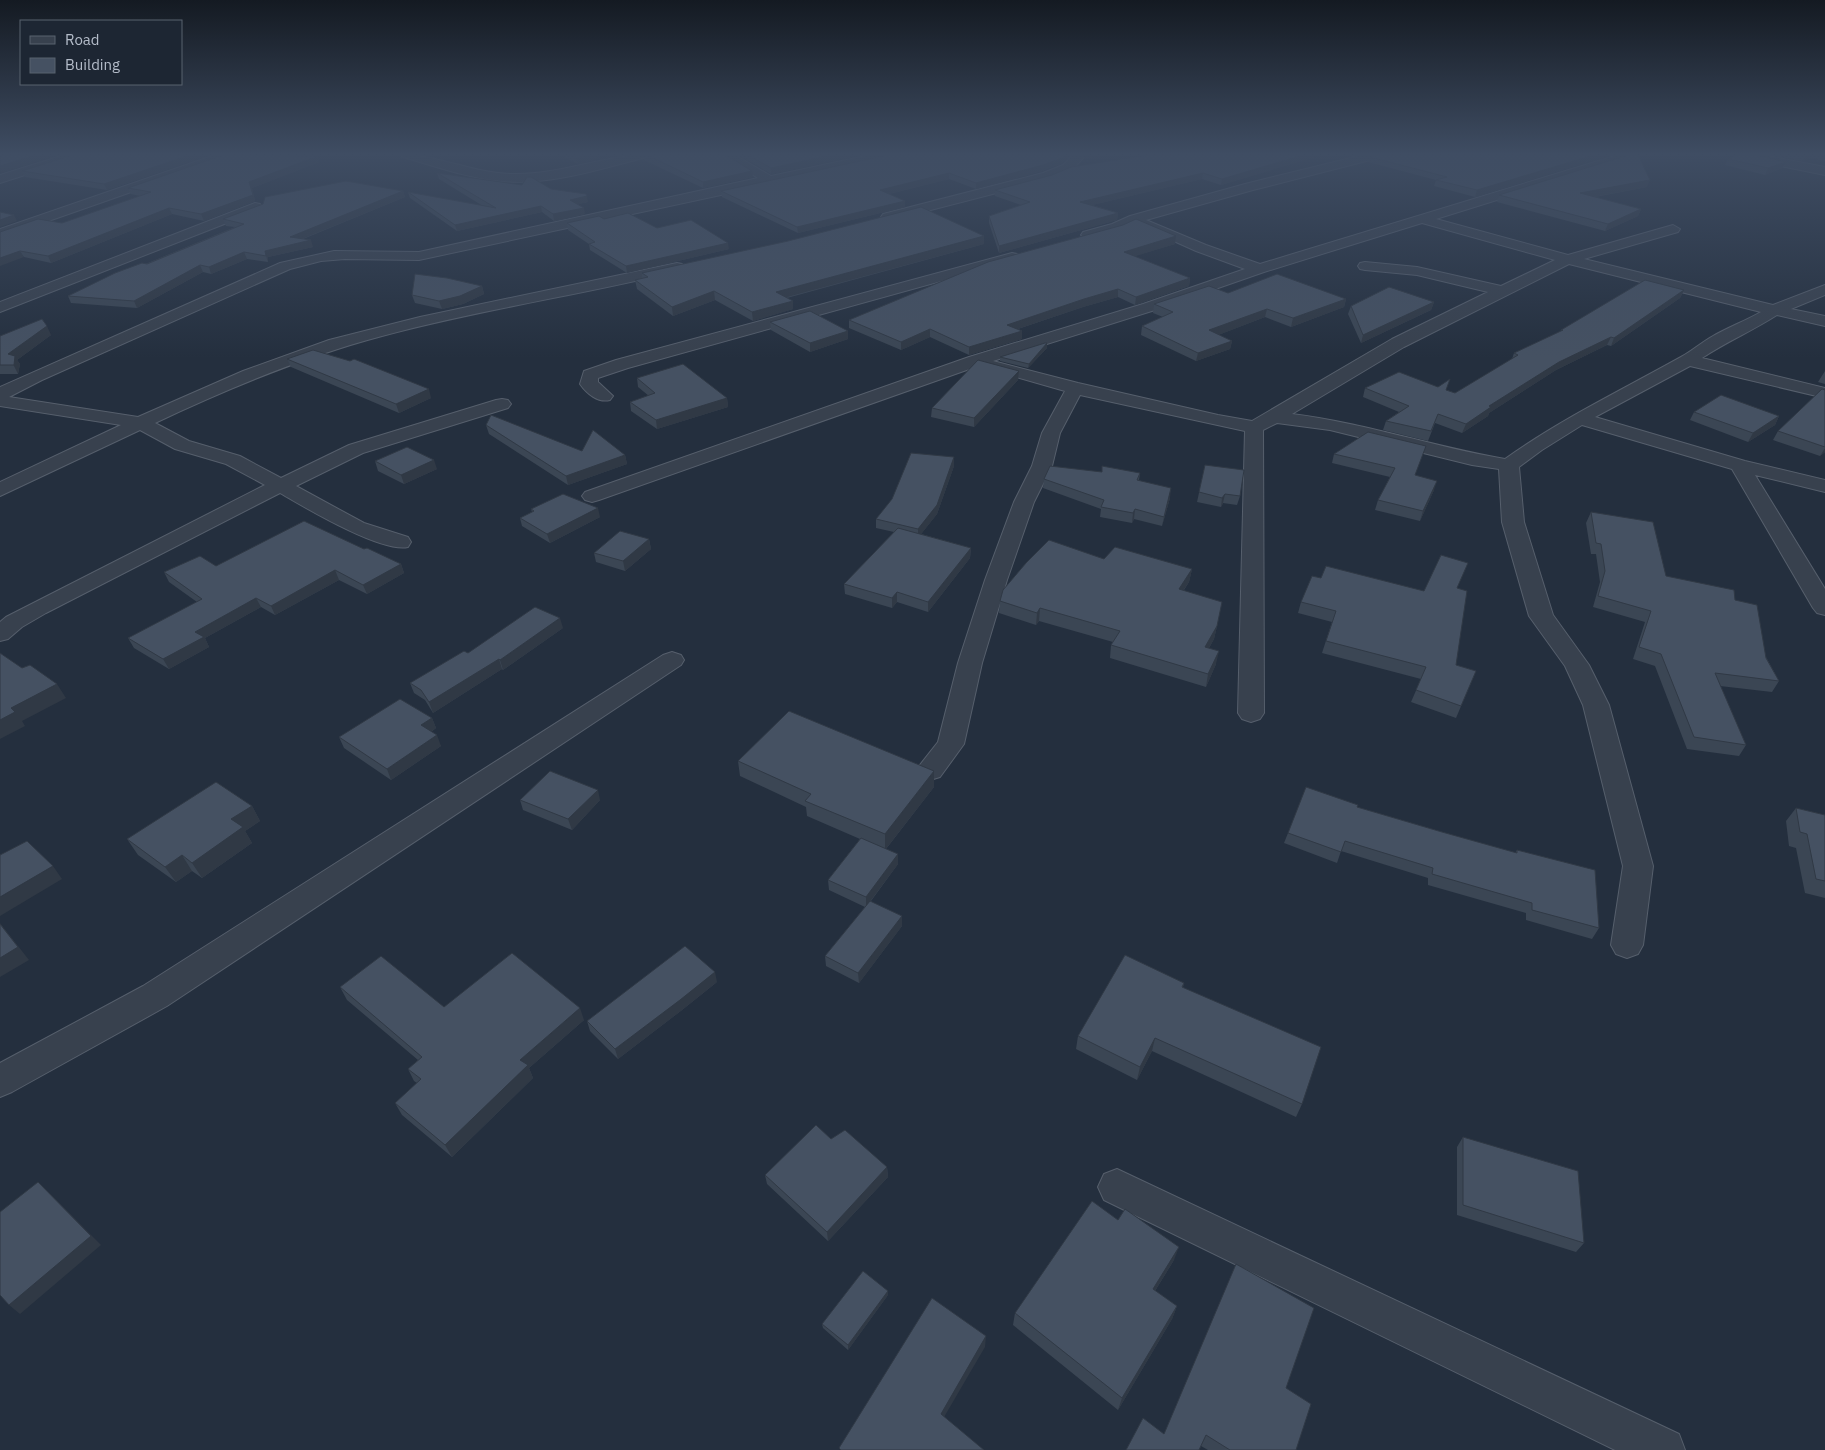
<svg xmlns="http://www.w3.org/2000/svg" width="1825" height="1450" font-family="'IBM Plex Sans',sans-serif">
<style>
.lines{fill:none;stroke-linecap:round;stroke-linejoin:round}
.minor-casing{stroke:#565f6c;stroke-width:2}
.minor{fill:#38414e;fill-rule:evenodd}
.wall{fill:#3b4654}
.shaded-wall{fill:#303945}
.building{fill:#455162;stroke:#303945}
</style>
<rect width="100%" height="100%" fill="#242f3e"/>
<g class="lines">
<!-- minor casing -->
<g class="minor-casing">
<path id="minor" d="M64,155H83L81,157L0,183V175Z
M215,155H233L231,157L0,238V229Z
M401,155C440,155 475,174 513,174C560,175 603,155 649,155L647,157C600,169 549,186 500,181C467,178 435,166 403,157Z
M720,155H735L771,176L870,155H894L888,159L419,260L345,259L321,261L290,269L42,380L9,397L138,417L243,371L329,340L420,317L677,263L682,264L684,267L682,270C583,295 481,309 382,336C303,357 229,388 155,423L189,441L240,456L281,478L349,445L496,400L502,399L508,400L511,404L508,408L363,453L296,486L364,523L408,537L411,542L408,547C381,553 306,508 280,493L46,613L22,627L8,639L0,641V622L6,617L265,485L226,464L175,449L140,430L0,496V482L121,425L0,406V387L280,263L334,251L419,252L758,178Z
M1073,155H1086L1071,171L1051,179L888,221L881,217L883,214L1043,173L1063,165Z
M1363,155H1384L1382,157L1253,190L1146,220L1206,245L1260,264L1618,155H1637L1635,157L1436,219L1568,255L1673,225L1680,229L1678,232L1584,259L1773,305L1825,285V295L1791,309L1825,316V326L1777,315C1752,331 1726,342 1702,358L1825,388V398L1690,366L1595,417L1745,461L1825,480V492L1755,475L1825,589V615L1817,613L1813,608L1732,469L1582,425L1542,450L1519,467L1524,522L1553,615L1589,665L1609,705L1653,866L1643,945L1638,954L1627,958L1616,954L1611,945L1623,866L1583,705L1565,666L1529,616L1502,522L1499,469L1472,465L1330,430L1277,423L1263,430L1264,713L1260,719L1251,722L1242,719L1238,713L1245,431L1080,395L1060,433L1052,466L1034,502L1007,580L982,663L964,744L940,777L930,780L920,777L916,770L938,742L958,663L985,580L1014,502L1032,466L1042,433L1065,391L978,366L599,500L592,502L585,500L582,496L585,492L969,357L1143,304L1245,269L1196,251L1136,224L1122,230L1088,239L1081,235L1083,232L1112,224L1130,216L1245,184ZM1422,223L1555,260L1501,286L1417,267L1365,262L1360,263L1358,266L1360,269L1365,270L1417,275L1488,292L1392,339L1252,421L1218,415L1078,383L993,361L1155,310L1264,272ZM1569,264L1761,312C1745,321 1729,327 1713,336C1702,342 1692,351 1681,357C1622,390 1561,419 1505,459C1434,447 1365,423 1292,414L1404,347Z
M1739,155H1763L1825,167V175L1745,159Z
M255,203L260,204L262,207L260,210L0,312V302Z
M1012,253L1017,254L1019,257L1017,260L628,368L598,378V382L613,396L610,400C598,403 587,394 580,384L584,371L616,360Z
M672,652L681,655L684,660L681,665L167,1006L12,1092L0,1097V1063L143,986L663,655Z
M1117,1169L1679,1434L1685,1450H1615L1104,1200L1098,1187L1104,1174Z"/>
</g>
<!-- minor -->
<use href="#minor" class="minor"/>
</g>
<!-- wall -->
<path class="wall" d="M72,155H209L107,190L25,177L22,171Z
M560,155H597L594,160L578,164Z
M644,155H726L753,177L703,188L644,160Z
M739,155H860L771,174Z
M888,155H1071L1062,163L1042,171L976,189L949,179L889,194L905,201V207L798,233L722,197L721,191Z
M1148,155H1321L1221,185L1202,179L1092,205L1118,213L1117,220L999,253L989,223V216L1021,205L995,196V190Z
M1375,155H1611L1475,197L1434,186L1436,180L1368,162L1370,157Z
M1770,155H1825V161L1810,158L1802,161Z
M318,156L319,162L252,188L255,201L204,221L172,214L51,263L24,257L0,232L62,223L140,196L131,194L128,188Z
M1728,159L1786,162L1782,168L1765,175L1725,165Z
M437,173L551,189L588,202L578,204L585,214L554,221L542,212L457,231L410,198L408,192L483,206L439,179Z
M1647,187L1595,197L1641,209L1638,216L1605,231L1497,202L1499,195Z
M403,191L405,197L303,239L313,247L268,257V262L247,259L211,274L203,272L137,308L71,303L68,296L235,227L226,226L223,219Z
M604,219L657,228L729,249L627,273L590,250L589,244L568,230L567,223Z
M1176,236L1175,244L1134,256L1190,278L1189,286L1135,305L1118,297L1083,307L1018,329L1022,331V339L969,355L930,337L901,350L849,328V320Z
M984,244L787,298L793,301V309L753,321L715,300L673,316L637,289L635,280L642,278V273Z
M482,286L484,294L463,304L442,309L415,303L412,295Z
M1684,290L1680,298L1611,346L1607,345L1556,370L1489,413L1488,416L1462,433L1435,423L1428,441L1383,430L1386,421L1399,412L1363,397L1365,388L1447,390L1455,393L1512,359L1514,353L1560,332L1561,330Z
M1228,293L1346,299L1344,307L1291,327L1265,317L1218,335L1232,341L1230,349L1196,361L1141,335L1142,326L1163,317L1153,313L1154,304Z
M1434,302L1431,310L1361,343L1348,314L1351,306Z
M770,322L848,331V339L810,352L771,330Z
M51,335L17,360L20,364L18,374H0V336Z
M1047,343V348L1028,368L1000,361V357Z
M287,359L431,398L399,413L291,367Z
M1019,371L1018,380L974,427L931,417L932,408Z
M1825,371V384L1818,382Z
M637,378L727,398L728,407L657,429L631,411L630,402L649,396L638,387Z
M1825,390V452L1820,456L1773,440L1778,431Z
M1694,412L1779,416L1775,425L1748,442L1690,420Z
M486,425L582,451L625,455L627,464L568,485L489,434Z
M1368,432L1416,475L1434,490L1420,521L1375,510L1378,500L1390,477L1332,463L1334,454Z
M954,457V466L937,514L921,534L971,548L970,558L928,612L897,602L892,608L845,594L844,584L894,532L876,528V519Z
M375,461L437,469L404,484L378,471Z
M1205,465L1240,496L1237,505L1223,503L1221,507L1197,502Z
M1102,472L1140,473L1139,480L1170,498L1162,526L1134,519L1132,523L1100,517L1101,509L1043,488L1044,479Z
M531,509L600,517L550,543L522,526L520,518L532,512Z
M1591,512L1666,576L1735,600L1779,681L1772,692L1720,686L1746,745L1739,756L1687,749L1655,666L1633,659L1645,622L1593,607L1600,582L1596,554H1591L1586,523Z
M649,539L651,549L625,571L596,562L594,553Z
M364,549L401,564L404,573L367,594L339,580L275,615L261,607L205,638L209,647L169,669L134,648L128,638L197,602L169,582L164,572Z
M1104,559L1192,569L1189,582L1184,590L1217,626L1214,639L1209,648L1216,664L1206,687L1110,658L1111,645L1113,642L1039,621L1036,625L999,613L1000,601Z
M1321,578L1424,591L1458,588L1456,665L1476,671L1456,718L1411,702L1421,679L1322,653L1332,622L1298,613L1301,602Z
M563,628L503,670L502,669L433,713L425,700L414,693L410,683L468,653Z
M432,718L436,728L431,732L441,746L391,780L344,748L339,737Z
M738,761L934,787L886,849L898,864L871,901L902,926L859,983L826,966L825,956L865,907L829,890L828,880L860,839L807,816L806,807L740,776Z
M520,800H600L572,830L523,810Z
M252,806L260,821L245,831L252,843L202,878L192,871L176,882L138,855L127,839Z
M1357,807L1442,832L1515,853L1517,850L1599,928L1592,939L1526,920V913L1428,885V878L1341,851L1337,863L1284,843L1288,833Z
M1796,808L1825,815V898L1805,893L1796,848L1789,846L1786,821Z
M717,982L682,1010L618,1059L590,1031L587,1021Z
M1184,983L1183,987L1302,1104L1296,1117L1152,1051L1137,1080L1076,1049L1078,1036Z
M340,987L444,1007L584,1020L529,1068L533,1078L452,1157L402,1115L395,1103L417,1083L414,1081L408,1069L418,1060L347,1000Z
M1463,1137L1584,1243L1576,1252L1457,1215V1147Z
M831,1139L887,1167L888,1177L828,1241L767,1184L765,1175Z
M1174,1260L1155,1291L1177,1306L1172,1319L1118,1410L1013,1325L1015,1313Z
M888,1295L848,1350L823,1328L822,1324Z
M1286,1388L1296,1450H1208L1201,1446L1164,1434Z"/>
<!-- shaded-wall -->
<path class="shaded-wall" d="M36,155H57L1,173L0,170V166Z
M190,155H209L107,190L104,184Z
M589,155H597L594,160L578,164L577,158Z
M832,155H860L771,174V168Z
M1065,155H1071L1062,163L1042,171L976,189V183Z
M1085,155H1112L1084,159Z
M1303,155H1321L1221,185L1222,179Z
M1594,155H1611L1475,197L1477,190Z
M1805,155H1811L1810,158L1802,161Z
M318,156L319,162L252,188L255,201L204,221L201,214L249,182Z
M1786,162L1782,168L1765,175L1768,168Z
M752,171L753,177L703,188V182Z
M949,173V179L881,196L880,190Z
M1203,173L1202,179L1080,208V202Z
M1650,180L1647,187L1577,200L1580,193Z
M403,191L405,197L292,243L290,237Z
M586,194L588,202L571,206L570,200Z
M905,201V207L798,233L797,227Z
M541,206L542,212L457,231L455,225Z
M169,208L172,214L51,263L48,256Z
M584,208L585,214L554,221L553,214Z
M1641,209L1638,216L1605,231L1608,224Z
M1118,213L1117,220L999,253V246Z
M14,215L17,221L0,227V220Z
M984,236V244L776,300V292Z
M1176,236L1175,244L1123,260L1124,252Z
M311,240L313,247L268,257V262L266,256L265,251Z
M728,243L729,249L627,273L626,266Z
M20,251L24,257L0,266V258Z
M244,252L247,259L211,274L209,267Z
M200,265L203,272L137,308L134,301Z
M1190,278L1189,286L1135,305L1136,297Z
M482,286L484,294L463,304L442,309L439,301Z
M1118,289V297L1083,307L1006,333L1007,325L1084,299Z
M1684,290L1680,298L1611,346L1614,338Z
M714,291L715,300L673,316L672,307Z
M1346,299L1344,307L1291,327L1293,318Z
M793,301V309L753,321L752,312Z
M1434,302L1431,310L1361,343L1363,335Z
M1267,309L1265,317L1208,339L1209,330Z
M47,326L51,335L17,360L20,364L18,374L8,354Z
M930,329V337L901,350V342Z
M848,331V339L810,352V343Z
M1022,331V339L969,355V347Z
M1611,337L1607,345L1556,370L1489,413L1488,416L1462,433L1466,424L1489,406L1559,362Z
M1232,341L1230,349L1196,361L1198,353Z
M1047,343V348L1028,368L1029,364Z
M1019,371L1018,380L974,427V418Z
M429,389L431,398L399,413L396,404Z
M727,398L728,407L657,429L656,420Z
M1779,416L1775,425L1748,442L1753,433Z
M1825,448V452L1820,456Z
M625,455L627,464L568,485L566,476Z
M954,457V466L937,514L918,538V529Z
M434,460L437,469L404,484L401,475Z
M1437,481L1434,490L1420,521L1423,511Z
M1171,488L1170,498L1162,526L1164,517Z
M1225,494L1223,503L1221,507L1222,498Z
M598,508L600,517L550,543L547,534Z
M1135,509L1134,519L1132,523L1133,513Z
M649,539L651,549L625,571L623,561Z
M971,548L970,558L928,612V602Z
M401,564L404,573L367,594L363,585Z
M1192,569L1189,582L1176,601L1179,589Z
M335,570L339,580L275,615L271,606Z
M897,592V602L892,608V598Z
M256,598L261,607L205,638L209,647L169,669L163,659L195,632Z
M1040,608L1039,621L1036,625L1037,613Z
M560,618L563,628L503,670L500,660Z
M1217,626L1214,639L1202,660L1205,647Z
M1219,651L1216,664L1206,687L1208,674Z
M499,659L502,669L433,713L429,702Z
M57,684L66,698L22,721L25,726L0,739V720L11,708Z
M432,718L436,728L425,736L421,725Z
M437,735L441,746L391,780L387,769Z
M934,771V787L885,850V834Z
M598,790L600,800L572,830L568,819Z
M252,806L260,821L245,831L252,843L202,878L192,863L231,819Z
M898,854V864L866,907V897Z
M182,855L192,871L176,882L165,867Z
M53,866L62,879L0,916V897Z
M902,916V926L859,983L858,973Z
M0,923L29,960L0,977Z
M715,972L717,982L682,1010L618,1059L615,1049Z
M580,1008L584,1020L529,1068L533,1078L452,1157L445,1145L520,1060Z
M1155,1038L1152,1051L1137,1080L1140,1067Z
M887,1167L888,1177L828,1241L827,1232Z
M38,1182L101,1245L20,1314L9,1305Z
M1179,1247L1174,1260L1148,1302L1153,1289Z
M888,1291V1295L848,1350V1345Z
M1177,1306L1172,1319L1118,1410L1122,1398Z
M986,1336L985,1347L940,1424L941,1414Z"/>
<!-- building -->
<path class="building" d="M0,155H36L0,166Z
M72,155H190L104,184L22,171Z
M223,155L318,156L249,182L253,195L201,214L169,208L48,256L20,251L0,258V232L38,219L62,223L151,192L128,188Z
M571,155H589L577,158Z
M647,155H726L752,171L703,182Z
M748,155H832L771,168Z
M888,155H1065L1062,158L1043,165L976,183L949,173L880,190L905,201L797,227L721,191Z
M1148,155H1303L1222,179L1203,173L1080,202L1118,213L999,246L989,216L1030,202L995,190L1052,175L1071,167Z
M1375,155H1594L1477,190L1436,180L1447,177L1370,157Z
M1628,155H1638L1650,180L1580,193L1641,209L1608,224L1499,195Z
M1737,155H1757L1786,162L1768,168L1728,159Z
M437,173L522,185L527,177H531L551,189L586,194L587,196L570,200L584,208L553,214L541,206L455,225L408,192L496,208Z
M346,181L403,191L290,237L311,240L265,251L266,256L244,252L209,267L200,265L134,301L68,296L115,273L142,263L147,264L244,224L223,219L263,204L265,197Z
M921,207L984,236L776,292L793,301L752,312L714,291L672,307L635,280L648,277L642,273L788,241Z
M0,212L14,215L0,220Z
M628,213L657,228L691,220L728,243L626,266L589,244L595,242L567,223L599,216L604,219Z
M1136,219L1176,236L1124,252L1190,278L1136,297L1118,289L1084,299L1007,325L1022,331L969,347L930,329L901,342L849,320L988,262L1123,225Z
M415,274L447,278L482,286L460,296L439,301L412,295Z
M1277,274L1346,299L1293,318L1267,309L1209,330L1232,341L1198,353L1142,326L1173,312L1154,304L1209,286L1228,293Z
M1645,280L1684,290L1614,338L1611,337L1559,362L1489,406L1491,407L1466,424L1438,414L1431,431L1386,421L1409,406L1365,388L1399,372L1438,387L1450,379L1446,390L1455,393L1518,355L1514,353L1563,330H1561Z
M1389,287L1434,302L1363,335L1351,306Z
M810,311L848,331L810,343L770,322Z
M42,319L47,326L8,354L15,356L14,365H0V336Z
M1045,343H1047L1029,364L1000,357Z
M313,350L350,361L354,359L429,389L396,404L287,359Z
M978,360L1019,371L974,418L932,408Z
M683,364L727,398L656,420L630,402L655,393L637,378Z
M1822,389L1825,390V447L1778,431Z
M1721,395L1779,416L1753,433L1694,412Z
M491,415L582,451L593,430L625,455L566,476L486,425Z
M1368,432L1426,446L1415,475L1437,481L1423,511L1378,500L1395,468L1334,454Z
M407,447L434,460L401,475L375,461Z
M911,453L954,457L937,505L918,529L876,519L892,499Z
M1205,465L1244,470L1240,496L1225,494L1222,498L1199,492Z
M1050,466L1102,472V466L1140,473L1137,480L1171,488L1164,517L1135,509L1133,513L1101,507L1104,500L1044,479Z
M563,494L598,508L547,534L520,518L534,511L531,509Z
M1591,512L1653,522L1666,576L1734,590L1735,600L1757,605L1766,658L1779,681L1715,673L1746,745L1694,737L1661,654L1639,647L1651,611L1598,596L1605,571L1601,544L1596,543Z
M304,521L364,549L367,548L401,564L363,585L335,570L271,606L256,598L195,632L204,637L163,659L128,638L202,599L164,572L200,556L216,566Z
M898,528L971,548L928,602L897,592L892,598L844,584Z
M620,531L649,539L623,561L594,553Z
M1049,540L1104,559L1115,547L1192,569L1179,589L1222,602L1217,626L1205,647L1219,651L1208,674L1111,645L1120,631L1040,608L1037,613L1000,601L1003,590L1026,563Z
M1441,555L1468,563L1457,588L1467,591L1456,665L1476,671L1461,706L1416,690L1426,667L1326,641L1336,611L1301,602L1312,576L1321,578L1326,566L1424,591Z
M535,607L560,618L500,660L499,659L429,702L421,690L410,683L464,651L468,653Z
M0,653L22,668L30,665L57,684L11,708L15,712L0,720Z
M400,699L432,718L421,725L437,735L387,769L339,737Z
M789,711L934,771L885,834L805,801L811,794L738,761Z
M550,771L598,790L568,819L520,800Z
M216,782L252,806L231,819L243,827L192,863L182,855L165,867L127,839Z
M1306,787L1358,805L1357,807L1442,832L1517,853V850L1595,870L1599,928L1532,910V903L1432,874L1433,868L1345,841L1341,852L1288,833Z
M1796,808L1825,815V881L1816,879L1807,834L1800,832Z
M861,838L898,854L866,897L828,880Z
M27,841L53,866L0,897V855Z
M870,901L902,916L858,973L825,956Z
M0,924L18,947L0,958Z
M685,946L715,972L680,1000L615,1049L587,1021Z
M512,953L580,1008L520,1060L528,1065L445,1145L395,1103L421,1079L408,1069L422,1057L340,987L381,956L444,1007Z
M1125,955L1184,983L1182,987L1321,1047L1302,1104L1155,1038L1140,1067L1078,1036Z
M816,1125L831,1139L845,1130L887,1167L827,1232L765,1175Z
M1463,1137L1578,1171L1584,1243L1463,1205Z
M38,1182L91,1236L9,1305L0,1295V1212Z
M1092,1201L1118,1220L1125,1209L1179,1247L1153,1289L1177,1306L1122,1398L1015,1313Z
M1236,1264L1314,1308L1286,1388L1311,1404L1296,1450H1230L1206,1435L1199,1450H1126L1143,1418L1164,1434Z
M863,1271L888,1291L848,1345L822,1324Z
M932,1298L986,1336L941,1414L984,1450H841L839,1448Z"/>
<!-- sky -->
<linearGradient id="sky" x2="0" y2="1"><stop stop-color="#141a22"/><stop offset="0.43" stop-color="#3f4d63"/><stop offset="1" stop-color="#3f4d63" stop-opacity="0"/></linearGradient>
<rect width="1825" height="358" fill="url(#sky)"/>
<!-- legend -->
<rect x="20" y="20" width="162" height="65" fill="#1d2633" stroke="#59626f"/>
<rect x="30" y="36" width="25" height="8" fill="#38414e" stroke="#59626f"/>
<text x="65" y="45" font-size="15" fill="#b4bcc9">Road</text>
<rect x="30" y="58" width="25" height="15" fill="#455162" stroke="#59626f"/>
<text x="65" y="70" font-size="15" fill="#b4bcc9">Building</text>
</svg>
